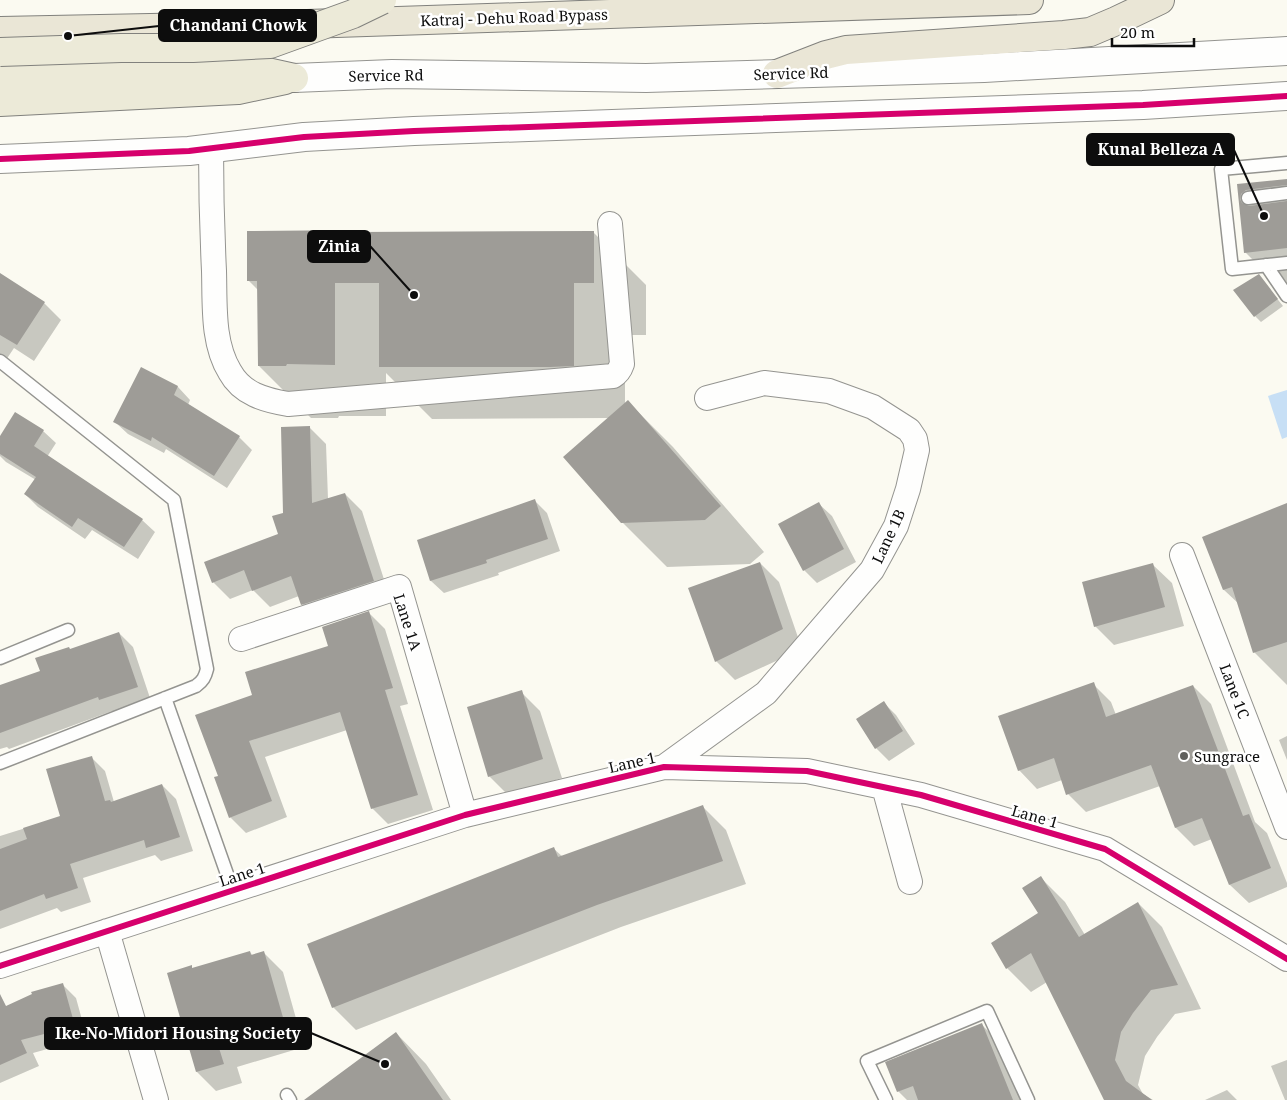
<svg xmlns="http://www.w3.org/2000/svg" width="1287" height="1100" font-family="'Noto Serif',serif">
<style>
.water{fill:#c7dff5}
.shadow{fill:#0003}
.building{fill:#9e9c97}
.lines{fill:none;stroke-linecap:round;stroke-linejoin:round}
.service-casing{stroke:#949490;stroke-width:15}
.minor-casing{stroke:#949490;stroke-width:26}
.tertiary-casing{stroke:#949490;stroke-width:30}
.primary-casing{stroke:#81817d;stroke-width:30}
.trunk-casing{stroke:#81817d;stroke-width:30}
.service{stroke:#fefefd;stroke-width:12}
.minor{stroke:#fefefd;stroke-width:24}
.tertiary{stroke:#fefefd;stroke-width:28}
.primary{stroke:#ecead8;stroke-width:28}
.trunk{stroke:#eae6d6;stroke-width:28}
.primary-bridge-casing{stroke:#81817d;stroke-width:30;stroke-linecap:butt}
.primary-bridge{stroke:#ecead8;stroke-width:28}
.cycleway-casing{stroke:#fff;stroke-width:9}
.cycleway{stroke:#d6006c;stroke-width:6}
.poi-dot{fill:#60605d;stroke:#fff;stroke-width:2}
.labels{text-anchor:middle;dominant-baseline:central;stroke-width:5;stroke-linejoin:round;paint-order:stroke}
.street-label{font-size:15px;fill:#0d0d0d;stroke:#fff}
.poi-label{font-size:15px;fill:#0d0d0d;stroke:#fff;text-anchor:start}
.leader{fill:none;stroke:#0d0d0d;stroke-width:2}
.callout-dot{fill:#0d0d0d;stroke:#fff;stroke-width:2}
.callout{fill:#0d0d0d;stroke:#0d0d0d;stroke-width:2}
.callout-label{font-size:16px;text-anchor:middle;font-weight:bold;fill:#fff}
</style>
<rect width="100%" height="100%" fill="#fbfaf1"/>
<!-- water -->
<path class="water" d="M1287,390V437L1282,439L1268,396Z"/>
<!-- shadow -->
<path class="shadow" d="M1287,180V294L1245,252L1238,185Z
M594,233L646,285V335H625V405L628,402L673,447L764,552L750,564L667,567L622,522L609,418L432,419L386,373V416H339L338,418H311L259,366V291L248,280Z
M1259,276L1283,306L1261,322L1255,316Z
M0,278L44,303L61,320L34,361L14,348L0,369Z
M142,369L178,387L190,400L188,405L239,437L252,450L227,488L166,449L164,453L128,434L115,422Z
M309,427L326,444L328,499L345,494L362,511L390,598L319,621L302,604L299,596L270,607L253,590L230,599L213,582L279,535Z
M43,431L56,443L47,457L142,520L155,532L138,559L92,530L85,539L38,507L25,494L36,480L6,462L0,456V438Z
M534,500L547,513L560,551L498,573L499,575L444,593L431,581L418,541Z
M819,504L832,516L856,562L817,583L804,570Z
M1287,505V685L1254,652L1239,604L1224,590L1204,538Z
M760,563L779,582L802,649L735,680L716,661Z
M1152,564L1172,583L1184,626L1114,645L1095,626Z
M369,613L385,629L408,704L400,706L433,810L388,824L372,808L347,730L265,757L287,817L246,833L230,817L219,777L254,696L330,647Z
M119,633L133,647L151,701L114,713L112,711L9,749L7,747L0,749V686L41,672L70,650Z
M1093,684L1111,702L1116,715L1193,686L1211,704L1255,822L1267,833L1287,883V887L1249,903L1230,885L1212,839L1194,846L1176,828L1160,786L1086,812L1068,794L1062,780L1037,789L1019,770Z
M521,692L540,711L562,778L508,795L489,776Z
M883,702L896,715L915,744L889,761L876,748Z
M1287,736V760L1279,740Z
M91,757L105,771L114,802L162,785L176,799L193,851L161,861L155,855L83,878L91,902L61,912L57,908L0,929V836L61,817Z
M703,807L726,830L746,884L621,927L356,1030L333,1007L554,849L563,857Z
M1041,878L1065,902L1085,935L1138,903L1162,927L1201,1009L1175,1014L1157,1037L1145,1056L1138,1085L1143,1094L1153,1100H1105L1047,982L1031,992L1007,968L1039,914Z
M250,952L253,956L264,953L283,972L304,1047L237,1067L242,1083L216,1091L197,1072L191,967L193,969Z
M63,985L76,998L87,1038L33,1053L39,1066L0,1083V1010Z
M981,1024L1006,1049L1027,1100H907L898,1091Z
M396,1033L426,1064L451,1100H311Z
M1287,1060V1100H1285L1271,1066Z
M1227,1090L1237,1100H1205Z"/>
<!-- building -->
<path class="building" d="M1287,179V185L1246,190L1241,194L1240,199L1242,203L1249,206L1287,201V248L1244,253L1237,184Z
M357,230L356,232L594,231V283H574V366L550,367H379V283H335V365L287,364L286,366H258L257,281H247V231Z
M0,273L45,302L17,345L0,335Z
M1259,274L1278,299L1254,317L1233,290Z
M141,367L178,386L174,395L240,436L214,476L152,437L151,441L113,422Z
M628,400L721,506L705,520L621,523L563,457Z
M15,412L44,430L34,446L143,519L124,547L78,518L72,527L24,494L36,477L0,454V436Z
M310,426L312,503L345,493L374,581L301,605L291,576L252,591L244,570L212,583L204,562L278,534L272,516L283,513L281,427Z
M535,499L548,539L486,560L487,563L430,581L417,540Z
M819,502L844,549L803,571L778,524Z
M1287,503V642L1253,653L1232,587L1223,590L1202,537Z
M760,562L783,629L715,662L688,588Z
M1153,563L1165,607L1094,627L1082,582Z
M369,611L393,688L385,690L418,795L371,809L340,712L249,741L272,801L229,818L214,777L218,776L195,715L252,695L245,672L328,646L322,627Z
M119,632L138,687L99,700L98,697L0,733V685L40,671L35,658L69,647L70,649Z
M1094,682L1106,717L1193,685L1243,816L1249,814L1271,868L1229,885L1202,818L1175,828L1151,765L1066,795L1054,758L1018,771L998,716Z
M522,690L543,759L488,777L467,707Z
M884,701L903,731L875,749L856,719Z
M92,756L105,801L110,800L111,802L162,784L180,837L146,848L144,840L70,864L78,888L46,899L44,894L0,911V849L27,839L23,828L60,816L46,769Z
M703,805L723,861L597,905L332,1008L307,944L554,847L558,857Z
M1041,876L1079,937L1138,902L1178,985L1151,990L1133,1013L1121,1032L1115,1060L1126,1081L1152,1100H1104L1031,953L1006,969L991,943L1038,913L1022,888Z
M250,951L251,955L264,951L286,1028L219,1048L224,1064L196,1072L167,973L192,965V968Z
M63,983L75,1026L21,1040L27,1053L0,1065V994L6,1006L32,994L31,992Z
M982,1023L1013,1100H918L913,1086L897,1092L885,1062Z
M396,1032L443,1100H304Z"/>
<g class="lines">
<!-- service casing -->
<g class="service-casing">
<path id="service" d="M1287,163L1221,169L1232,269L1287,263
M1248,198L1287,193
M1266,265L1287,296
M0,361L174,500L207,669C205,677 203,681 196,686L0,763
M0,658L68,630
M165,698L233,891
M287,1095L290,1100
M886,1100L867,1061L987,1011L1028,1100"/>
</g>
<!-- minor casing -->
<g class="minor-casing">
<path id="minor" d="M211,148C211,189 212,230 214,271C215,304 212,343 230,372C242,394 265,400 288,404L613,376C618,373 620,370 622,364L610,224
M1182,555L1287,827
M241,639L399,587L465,815
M664,767L766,693L872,570L896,526L908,489L917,450L915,439L909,430L873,407L829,391L764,383L707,398
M884,787L910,882
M107,931L156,1100
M0,966L465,815L664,767L807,771L921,795L1105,849L1287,959"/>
</g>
<!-- tertiary casing -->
<g class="tertiary-casing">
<path id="tertiary" d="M294,78L392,74L646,78L984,68L1287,51
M0,159L189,151L304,137L414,131L1143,105L1287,96"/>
</g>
<!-- primary casing -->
<g class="primary-casing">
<path id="primary" d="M0,75L240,66L294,78
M0,102L238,90L285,80"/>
</g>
<!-- trunk casing -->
<g class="trunk-casing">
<path id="trunk" d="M0,31L250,26L1029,0
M777,74L826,55L846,50L1064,35L1090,32L1116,21L1160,0"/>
</g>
<!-- service -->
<use href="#service" class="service"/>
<!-- minor -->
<use href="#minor" class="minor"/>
<!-- tertiary -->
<use href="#tertiary" class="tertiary"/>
<!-- primary -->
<use href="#primary" class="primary"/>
<!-- trunk -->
<use href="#trunk" class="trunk"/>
<!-- primary-bridge casing -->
<g class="primary-bridge-casing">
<path id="primary-bridge" d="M0,52L121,48H193L270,44L353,14L382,0"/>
</g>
<!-- primary-bridge -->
<use href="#primary-bridge" class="primary-bridge"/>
<!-- cycleway casing -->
<g class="cycleway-casing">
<path id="cycleway" d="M0,159L189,151L304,137L414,131L1143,105L1287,96
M0,966L465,815L664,767L807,771L921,795L1105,849L1287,959"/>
</g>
<!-- cycleway -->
<use href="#cycleway" class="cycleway"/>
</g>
<!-- markers -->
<circle class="poi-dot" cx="1184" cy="756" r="5"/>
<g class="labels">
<!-- street labels -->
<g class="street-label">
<text transform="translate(514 17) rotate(-2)">Katraj - Dehu Road Bypass</text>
<text transform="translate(791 73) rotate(-2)">Service Rd</text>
<text transform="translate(386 75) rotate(-1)">Service Rd</text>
<text transform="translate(888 536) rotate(-65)">Lane 1B</text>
<text transform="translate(408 622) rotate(72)">Lane 1A</text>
<text transform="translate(1235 691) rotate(69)">Lane 1C</text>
<text transform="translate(632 762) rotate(-13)">Lane 1</text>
<text transform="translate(1035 816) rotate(16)">Lane 1</text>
<text transform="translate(242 874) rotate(-18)">Lane 1</text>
</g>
<!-- poi labels -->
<g class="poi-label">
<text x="1194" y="756">Sungrace</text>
</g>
</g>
<!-- callouts -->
<path class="leader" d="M68 36L159 26M1264 216L1234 150M414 295L370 246M385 1064L311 1033"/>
<g class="callout-dot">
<circle cx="68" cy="36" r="5"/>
<circle cx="1264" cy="216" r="5"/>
<circle cx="414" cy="295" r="5"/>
<circle cx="385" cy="1064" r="5"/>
</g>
<g class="callout">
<rect x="159" y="10" width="157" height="31" rx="5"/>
<rect x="1087" y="134" width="147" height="31" rx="5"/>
<rect x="308" y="231" width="62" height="31" rx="5"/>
<rect x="45" y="1018" width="266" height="31" rx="5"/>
</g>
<g class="callout-label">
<text x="238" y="31">Chandani Chowk</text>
<text x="1161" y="155">Kunal Belleza A</text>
<text x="339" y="252">Zinia</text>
<text x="178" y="1039">Ike-No-Midori Housing Society</text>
</g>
<!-- scale -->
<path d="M1112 38v8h82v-8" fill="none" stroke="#0d0d0d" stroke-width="2.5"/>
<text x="1120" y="38" font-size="15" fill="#0d0d0d" stroke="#ffffff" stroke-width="4" paint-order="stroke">20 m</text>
</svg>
